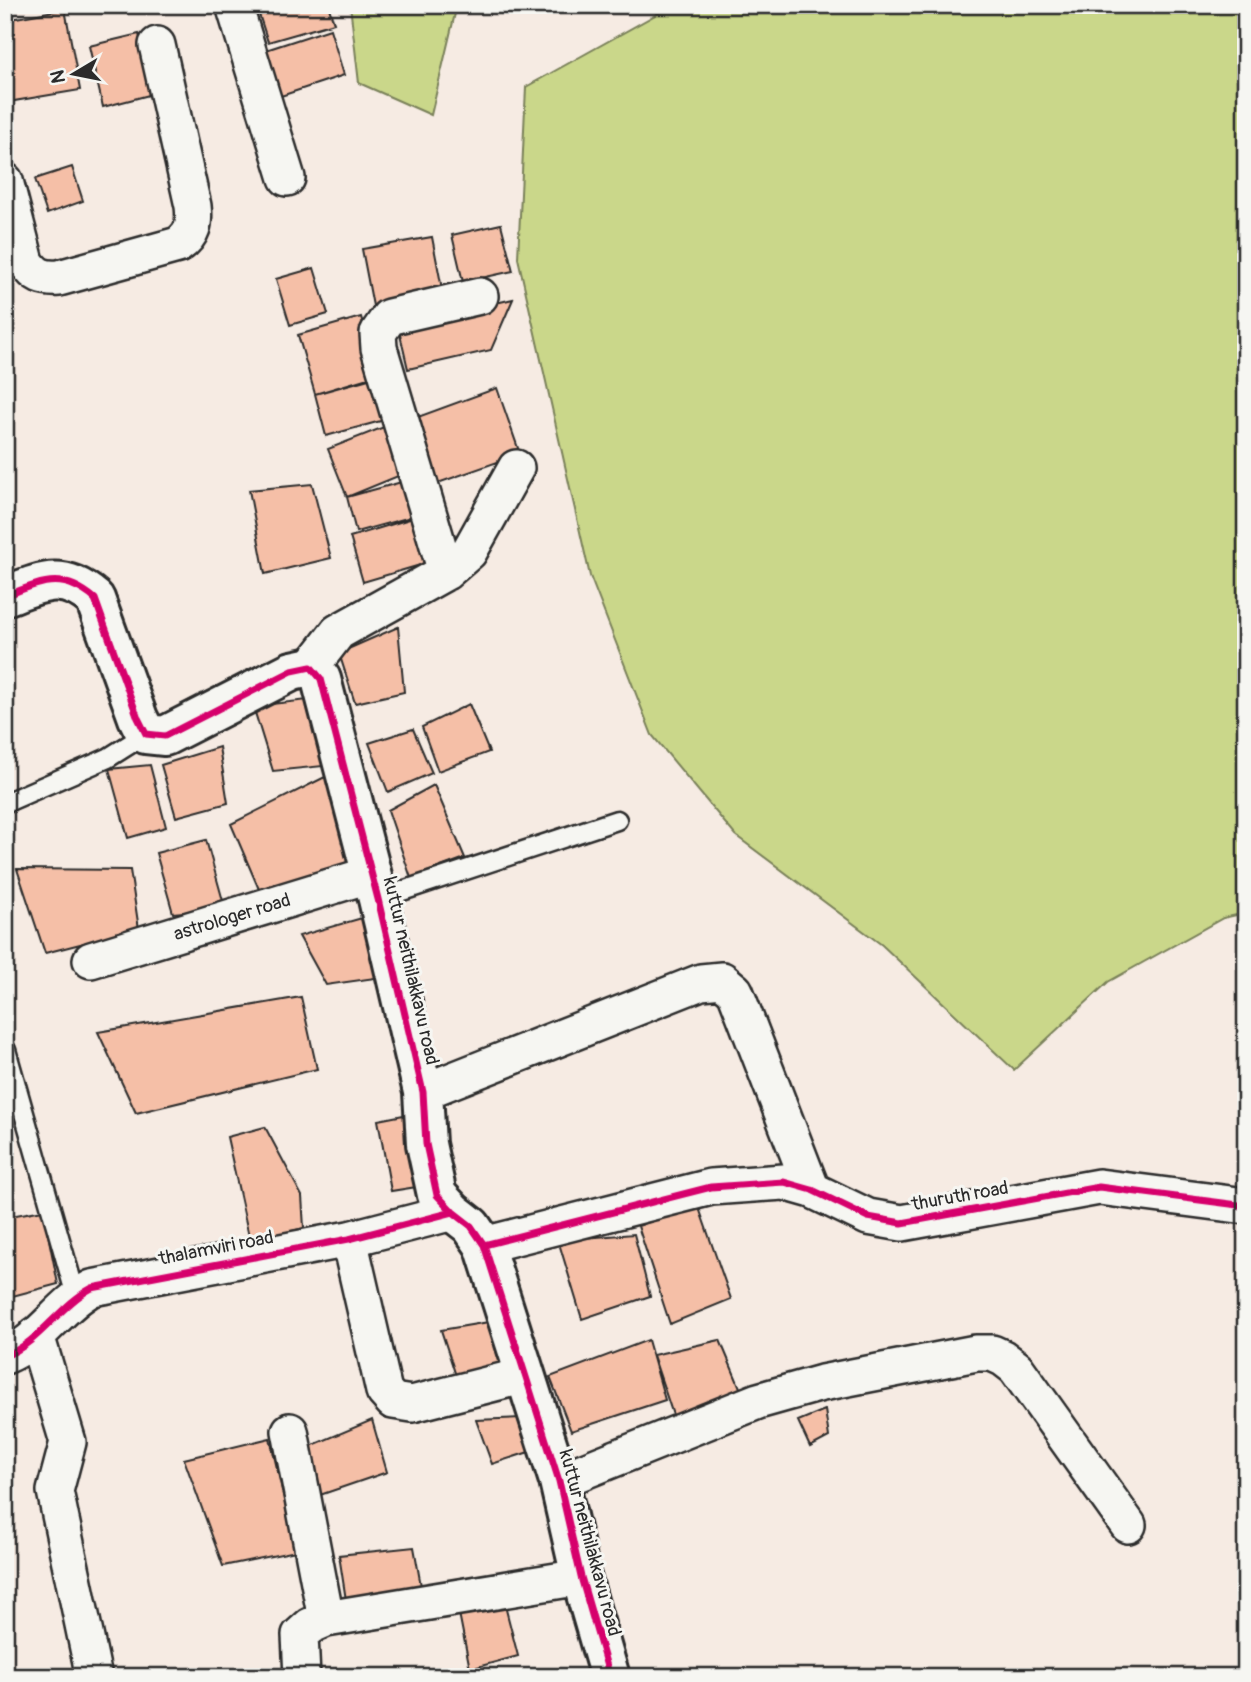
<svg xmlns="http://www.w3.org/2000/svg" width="1251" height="1682" font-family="Pangolin,sans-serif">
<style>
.green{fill:#cad78a;stroke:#7a815a;stroke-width:2}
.building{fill:#f5bfa7;stroke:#2b2b2b;stroke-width:2}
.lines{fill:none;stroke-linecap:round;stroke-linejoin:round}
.lane-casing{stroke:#2b2b2b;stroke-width:23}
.street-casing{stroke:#2b2b2b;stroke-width:40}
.secondary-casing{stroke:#2b2b2b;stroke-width:44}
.lane{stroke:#f6f6f2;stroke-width:18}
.street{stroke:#f6f6f2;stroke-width:35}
.secondary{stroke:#f6f6f2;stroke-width:38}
.cycleway-casing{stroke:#f6f6f2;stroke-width:11}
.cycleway{stroke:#d6006c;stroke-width:7}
.labels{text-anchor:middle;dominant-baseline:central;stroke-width:6;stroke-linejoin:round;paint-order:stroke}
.street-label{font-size:19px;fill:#2b2b2b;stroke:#f6f6f2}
</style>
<rect width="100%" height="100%" fill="#f6ebe3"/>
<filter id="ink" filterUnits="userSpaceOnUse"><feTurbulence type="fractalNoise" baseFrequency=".0143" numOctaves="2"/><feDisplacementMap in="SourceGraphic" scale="14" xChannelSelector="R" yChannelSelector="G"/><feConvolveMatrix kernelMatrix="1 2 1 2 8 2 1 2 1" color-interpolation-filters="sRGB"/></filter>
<g filter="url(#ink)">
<!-- green -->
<path class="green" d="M350,5H457L431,115L359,83Z
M662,5H1246V913L1223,918L1108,982L1014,1070L882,945L735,835L652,735L590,576L518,258L526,87L664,10Z"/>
<!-- building -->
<path class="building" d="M267,5H328L334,23L268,42L257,8Z
M65,9L80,90L8,102L5,86V20Z
M330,29L344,75L281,96L266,50Z
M139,34L153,94L103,107L89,46Z
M72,167L83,201L47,214L35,179Z
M501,224L513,271L463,282L452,235Z
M432,237L443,294L373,306L362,249Z
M314,268L328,314L290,325L276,279Z
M513,299L491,350L408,369L398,326Z
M361,317L378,375L315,394L298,335Z
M376,377L388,419L326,436L315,394Z
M497,388L520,454L438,483L415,418Z
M389,425L408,472L347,497L328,449Z
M409,480L418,515L356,532L347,497Z
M312,484L331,558L265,574L249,490Z
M423,515L437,560L363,582L350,537Z
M398,627L404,692L355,703L339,653Z
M308,700L334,765L273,771L253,706Z
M469,704L489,752L438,771L422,727Z
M413,729L432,773L388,792L369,743Z
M219,747L228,803L176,817L161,765Z
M150,765L166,827L128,838L109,769Z
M329,775L358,869L261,894L231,824Z
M434,785L465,858L411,878L388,810Z
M206,840L225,908L173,913L156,853Z
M17,869L130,870L139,929L45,953Z
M369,916L389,976L326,985L299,936Z
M301,997L317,1069L136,1113L98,1032Z
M429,1110L442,1183L391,1191L378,1120Z
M265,1127L302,1196L304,1228L250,1241L227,1137Z
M698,1205L731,1299L670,1324L638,1226Z
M43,1210L58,1284L5,1298V1217Z
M634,1234L650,1296L582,1319L558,1240Z
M495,1321L508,1370L457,1379L441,1330Z
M648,1340L665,1400L571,1431L550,1377Z
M720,1340L741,1390L675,1421L653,1355Z
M825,1410L829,1437L810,1447L798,1421Z
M521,1418L529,1452L492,1464L476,1420Z
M372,1420L387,1472L320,1495L301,1450Z
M270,1438L296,1551L223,1566L184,1459Z
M414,1547L421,1586L346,1600L339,1555Z
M502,1594L518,1656L470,1669L457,1603Z"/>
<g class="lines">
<!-- lane casing -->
<g class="lane-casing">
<path id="lane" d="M5,803L108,758L146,734
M378,899L617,820
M6,1050L76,1296"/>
</g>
<!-- street casing -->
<g class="street-casing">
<path id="street" d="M234,5L287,178
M5,181L26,262C35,276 43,279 59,278L178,245C193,235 195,223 193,206L157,45
M446,572L379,348L378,333L389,317L480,296
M311,667L338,632L446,572L469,552L516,468
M91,960L372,874
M423,1092L701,982L722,980L735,991L812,1190
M349,1239L384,1391L393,1401L412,1404L526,1375
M484,1245L711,1187L784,1182L812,1190L868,1217L902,1223L1099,1187L1246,1206
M36,1335L68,1442L55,1491L94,1677
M5,1356C39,1343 60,1305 92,1288L349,1239L453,1212
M290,1431L326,1619
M559,1481L758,1401L822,1383L976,1353H992L1003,1358L1016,1368L1128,1525
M302,1677L300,1635L310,1626L326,1619L581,1577"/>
</g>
<!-- secondary casing -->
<g class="secondary-casing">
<path id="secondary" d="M5,596C42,582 62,571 95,599L138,718L146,734L165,736L292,671L311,667L321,679L378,899L423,1092L426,1144L437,1195L453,1212L471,1226L484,1245L559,1481L581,1577L610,1677"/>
</g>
<!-- lane -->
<use href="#lane" class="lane"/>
<!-- street -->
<use href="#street" class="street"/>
<!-- secondary -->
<use href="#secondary" class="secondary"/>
<!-- cycleway casing -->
<g class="cycleway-casing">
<path id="cycleway" d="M5,596C42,582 62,571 95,599L138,718L146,734L165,736L292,671L311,667L321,679L378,899L423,1092L426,1144L437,1195L453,1212L471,1226L484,1245L559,1481L581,1577L610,1677
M484,1245L711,1187L784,1182L812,1190L868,1217L902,1223L1099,1187L1246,1206
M5,1356C39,1343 60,1305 92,1288L349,1239L453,1212"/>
</g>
<!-- cycleway -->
<use href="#cycleway" class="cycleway"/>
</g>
</g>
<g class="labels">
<!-- street labels -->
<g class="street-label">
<text transform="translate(232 917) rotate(-17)">astrologer road</text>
<text transform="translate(411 971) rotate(77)">kuttur neithilakkavu road</text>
<text transform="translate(960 1196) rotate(-10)">thuruth road</text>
<text transform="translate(216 1248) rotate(-11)">thalamviri road</text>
<text transform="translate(590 1543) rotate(75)">kuttur neithilakkavu road</text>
</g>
</g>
<!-- margin -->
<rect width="1251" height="1682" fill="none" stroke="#f6f6f2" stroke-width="28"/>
<rect x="14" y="14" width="1223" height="1654" fill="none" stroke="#2b2b2b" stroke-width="2.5" filter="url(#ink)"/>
<!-- north arrow -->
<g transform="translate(74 74) rotate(260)" stroke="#f6f6f2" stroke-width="5" paint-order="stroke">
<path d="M0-5L12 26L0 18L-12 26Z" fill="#2b2b2b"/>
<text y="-10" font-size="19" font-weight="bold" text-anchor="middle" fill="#2b2b2b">N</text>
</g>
</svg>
